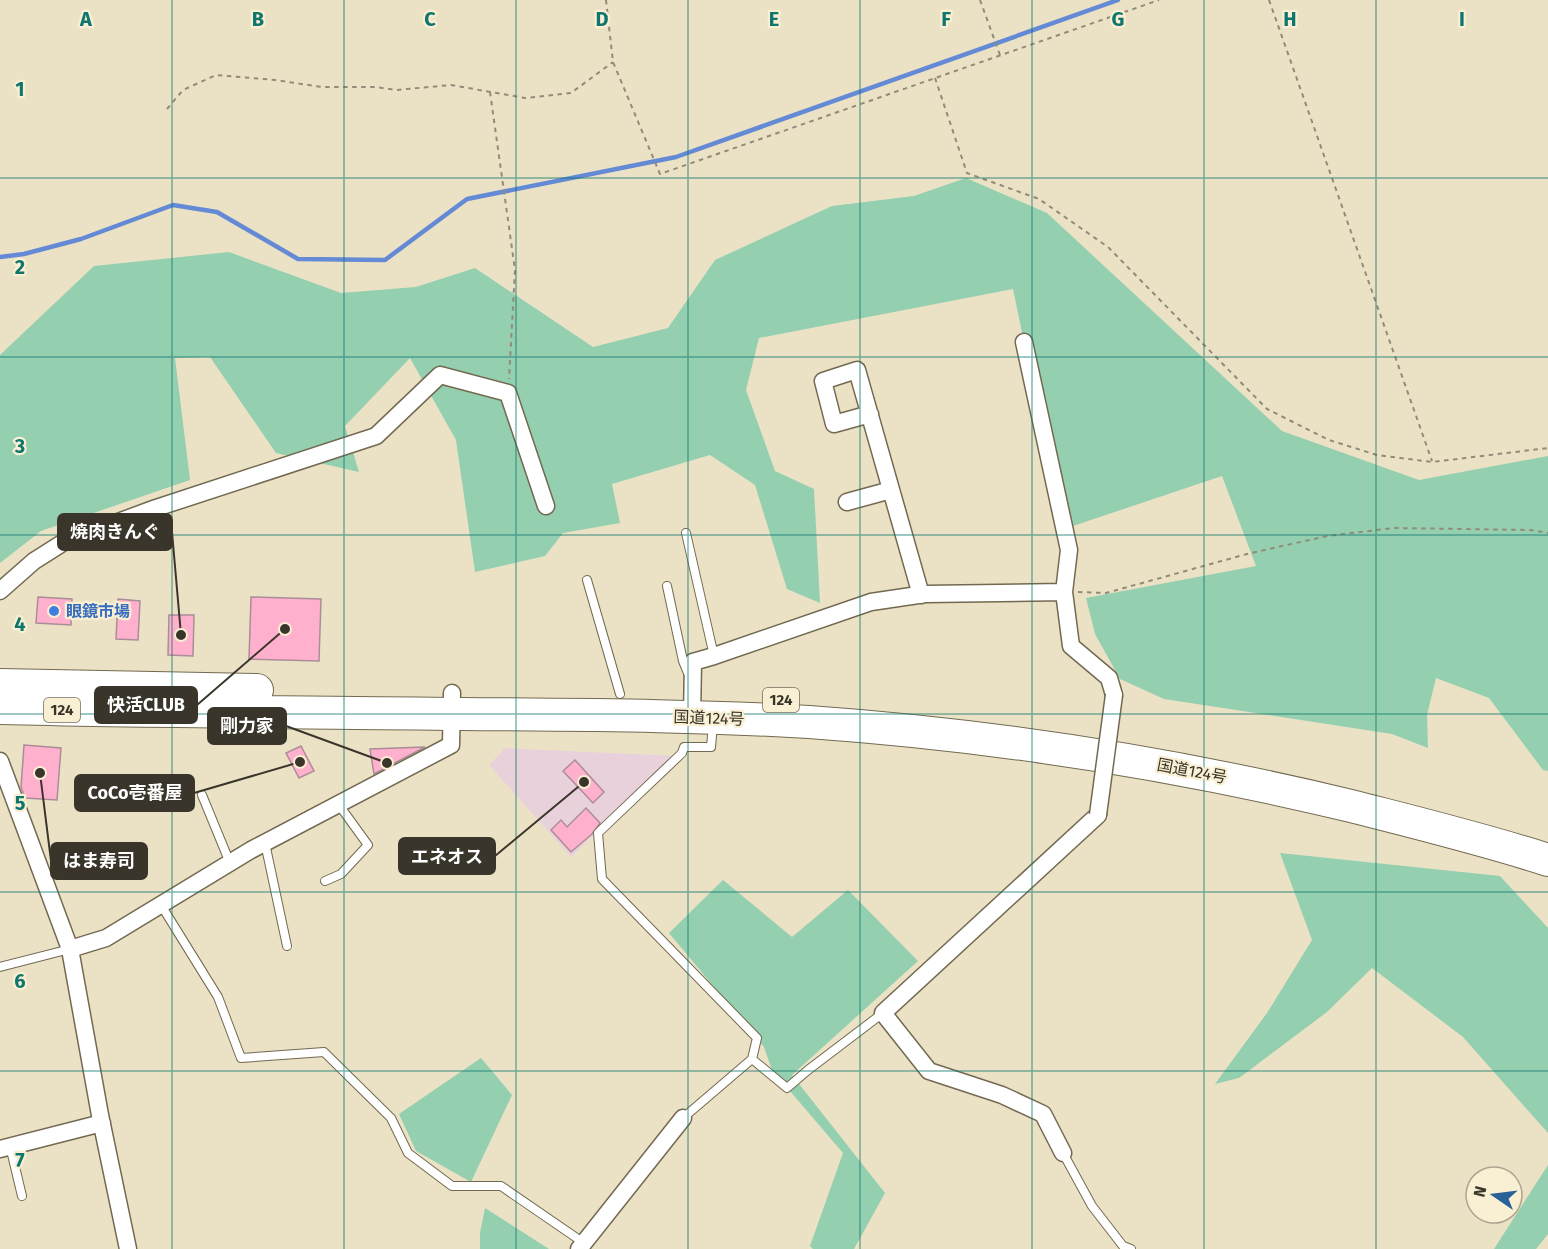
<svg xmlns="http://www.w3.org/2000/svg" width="1548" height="1249" font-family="'Fira Sans','Noto Sans JP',sans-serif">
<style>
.commercial{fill:#e9d1db}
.green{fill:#94cfaf}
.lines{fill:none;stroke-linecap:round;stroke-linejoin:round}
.stream{stroke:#6489d5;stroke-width:4.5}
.building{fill:#ffb0cd;stroke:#aa8d97;stroke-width:1.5}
.lane-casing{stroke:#726950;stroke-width:10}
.street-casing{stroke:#726950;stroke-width:19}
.highway-casing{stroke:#726950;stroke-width:34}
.path{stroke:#928b78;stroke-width:2;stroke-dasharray:4.5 4.5;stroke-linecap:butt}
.lane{stroke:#fff;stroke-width:8}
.street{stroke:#fff;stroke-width:16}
.highway{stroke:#fff;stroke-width:32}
.street-bridge-casing{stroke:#726950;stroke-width:19;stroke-linecap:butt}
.street-bridge{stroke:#fff;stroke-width:16}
.grid{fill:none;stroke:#0f766e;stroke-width:1.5;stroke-opacity:0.55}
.shop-dot{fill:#3f7fe0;stroke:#f9efd3;stroke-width:2}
.labels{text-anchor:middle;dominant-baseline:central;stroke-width:4.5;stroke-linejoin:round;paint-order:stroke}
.shield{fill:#f9efd3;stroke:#736d5d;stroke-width:1.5}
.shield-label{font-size:15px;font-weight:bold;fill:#39352a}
.shop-label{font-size:16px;font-weight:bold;fill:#366cbe;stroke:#f9efd3;text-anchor:start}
.street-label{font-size:16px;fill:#39352a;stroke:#f9efd3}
.grid-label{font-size:20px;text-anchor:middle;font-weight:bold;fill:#0f766e;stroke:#f9efd3;stroke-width:4.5;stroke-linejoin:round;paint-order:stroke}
.leader{fill:none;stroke:#39352a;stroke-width:2}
.callout-dot{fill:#39352a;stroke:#f9efd3;stroke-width:2}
.callout{fill:#39352a;stroke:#39352a;stroke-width:2}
.callout-label{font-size:18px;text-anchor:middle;font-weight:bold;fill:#fff}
</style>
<rect width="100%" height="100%" fill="#ebe2c6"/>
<!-- commercial -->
<path class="commercial" d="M505,748L675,756L571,857L489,765Z"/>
<!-- green -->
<path class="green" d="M966,178L1047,213L1282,431L1419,480L1548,456V771L1543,770L1489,698L1436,678L1427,715L1428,748L1392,734L1164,699L1120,679L1095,634L1086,598L1256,566L1222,476L1073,526L1046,448L1013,289L759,338L746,390L775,471L814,489L820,603L787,589L755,485L710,455L612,484L620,523L563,533L545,556L475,572L456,440L410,358L345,426L359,472L276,453L210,357L175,358L190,480L41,531L0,563V355L94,266L229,252L341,293L416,287L475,268L593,347L668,328L715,260L832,206L914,196Z
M1280,853L1500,876L1548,928V1133L1463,1037L1372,968L1327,1012L1239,1078L1215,1084L1267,1013L1312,940Z
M723,880L792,937L848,890L918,961L792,1075L885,1193L854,1249H813L810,1246L843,1153L772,1070L764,1047L669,933Z
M481,1058L512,1095L471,1182L416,1151L399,1114Z
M1548,1165V1234L1536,1249H1494Z
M485,1208L549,1249H480V1233Z"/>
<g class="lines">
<!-- stream -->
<path class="stream" d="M0,257L24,254L81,239L173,205L217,212L298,259L385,260L467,199L676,157L1118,0"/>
</g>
<!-- building -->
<path class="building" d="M38,597L72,599L71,625L36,623Z
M251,597L321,599L319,661L249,659Z
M118,599L140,601L138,640L116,639Z
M169,615H194L193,656L168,655Z
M24,745L61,748L57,800L25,798L21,787Z
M301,746L314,771L299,778L286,753Z
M425,747L374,774L370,749Z
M575,760L604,792L593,803L563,771Z
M586,808L600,823L592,834L571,852L551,830L561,820L567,827Z"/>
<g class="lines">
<!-- lane casing -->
<g class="lane-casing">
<path id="lane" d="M686,533L714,656
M587,580L620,694
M667,586L683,661L688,673
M713,724L711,747H684L682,753L598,833L602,879L757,1038L752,1059
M202,795L230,863
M265,843L287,946
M325,881L341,874L368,845L339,805
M161,905L218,997L241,1058L324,1052L391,1118L408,1153L452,1186H501L584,1243
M0,967L70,949
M683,1118L752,1059L787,1088L808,1070L883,1013
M10,1146L22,1196
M1063,1153L1092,1206L1123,1246L1131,1249"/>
</g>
<!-- street casing -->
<g class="street-casing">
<path id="street" d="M870,414L834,424L823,381L857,370L921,595
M847,502L891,490
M0,591L34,561L64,542L156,508L376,436L440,375L508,393L546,506
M1064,592L1071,646L1109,678L1114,695
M692,717L693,662L714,656L871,602L925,594L1064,592L1069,550L1024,342
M0,761L70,949L100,1115L128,1249
M70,949L106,938L251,850L451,745L452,693
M0,1149L102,1123
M1063,1153L1043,1114L1002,1095L929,1071L883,1013L1098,815
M579,1249L683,1118"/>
</g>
<!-- highway casing -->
<g class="highway-casing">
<path id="highway" d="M0,685L257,690
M0,708C154,712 309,712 463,714C578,715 694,715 809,722C992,735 1173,763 1351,806C1417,823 1483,839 1548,860"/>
</g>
<!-- path -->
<path class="path" d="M606,0L613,62L660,174L1159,0
M980,0L1000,55
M1269,0L1432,461
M935,78L967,173L1039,199L1108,247L1267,409L1329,440L1377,455L1432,462L1548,448
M490,92L515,270L509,379
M167,109L183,90L216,75L275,80L322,87H375L396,90L451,85L525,98L571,93L613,62
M1078,592L1106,593L1247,554L1327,536L1394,528L1530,530L1548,533"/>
<!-- lane -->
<use href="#lane" class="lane"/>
<!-- street -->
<use href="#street" class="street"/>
<!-- highway -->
<use href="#highway" class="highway"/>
<!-- street-bridge casing -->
<g class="street-bridge-casing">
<path id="street-bridge" d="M1098,815L1114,695"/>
</g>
<!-- street-bridge -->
<use href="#street-bridge" class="street-bridge"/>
</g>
<!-- grid -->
<path class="grid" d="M172,0V1249M344,0V1249M516,0V1249M688,0V1249M860,0V1249M1032,0V1249M1204,0V1249M1376,0V1249M0,178H1548M0,357H1548M0,535H1548M0,714H1548M0,892H1548M0,1071H1548"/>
<!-- markers -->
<circle class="shop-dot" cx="54" cy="611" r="6"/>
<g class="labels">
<!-- shield labels -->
<g class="shield">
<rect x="763" y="688" width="36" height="24" rx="4.5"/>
<rect x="44" y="698" width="36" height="24" rx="4.5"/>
</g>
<g class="shield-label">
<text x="781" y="700">124</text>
<text x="62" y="710">124</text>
</g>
<!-- shop labels -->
<g class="shop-label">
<text x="66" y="611">眼鏡市場</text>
</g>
<!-- street labels -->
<g class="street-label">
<text transform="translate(709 718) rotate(2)">国道124号</text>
<text transform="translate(1192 771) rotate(11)">国道124号</text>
</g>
</g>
<g class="grid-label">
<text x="86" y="26">A</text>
<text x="258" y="26">B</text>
<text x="430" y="26">C</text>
<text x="602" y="26">D</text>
<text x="774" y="26">E</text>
<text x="946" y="26">F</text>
<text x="1118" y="26">G</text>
<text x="1290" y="26">H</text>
<text x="1462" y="26">I</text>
<text x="20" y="96">1</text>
<text x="20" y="274">2</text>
<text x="20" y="453">3</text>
<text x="20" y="631">4</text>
<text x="20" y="810">5</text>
<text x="20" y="988">6</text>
<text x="20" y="1167">7</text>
</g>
<!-- callouts -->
<path class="leader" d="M181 635L172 532M285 629L197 705M387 763L286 726M300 762L194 793M584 782L495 856M40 773L51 861"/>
<g class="callout-dot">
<circle cx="181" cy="635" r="6"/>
<circle cx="285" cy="629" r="6"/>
<circle cx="387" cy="763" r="6"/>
<circle cx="300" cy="762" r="6"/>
<circle cx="584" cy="782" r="6"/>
<circle cx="40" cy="773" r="6"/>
</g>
<g class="callout">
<rect x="58" y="514" width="114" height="36" rx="6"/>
<rect x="95" y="687" width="102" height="36" rx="6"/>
<rect x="208" y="708" width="78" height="36" rx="6"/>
<rect x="75" y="775" width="119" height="36" rx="6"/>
<rect x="399" y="838" width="96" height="36" rx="6"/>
<rect x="51" y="843" width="96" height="36" rx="6"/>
</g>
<g class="callout-label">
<text x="115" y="538">焼肉きんぐ</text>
<text x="146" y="711">快活CLUB</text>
<text x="247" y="732">剛力家</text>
<text x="135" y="799">CoCo壱番屋</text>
<text x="447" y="863">エネオス</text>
<text x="99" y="867">はま寿司</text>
</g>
<!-- north arrow -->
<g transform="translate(1494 1195) rotate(284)"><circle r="28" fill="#f9efd3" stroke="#aca58f" stroke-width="1.5"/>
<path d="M0-4.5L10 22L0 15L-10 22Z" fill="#286198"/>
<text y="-9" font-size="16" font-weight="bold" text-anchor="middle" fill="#39352a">N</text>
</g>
</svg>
